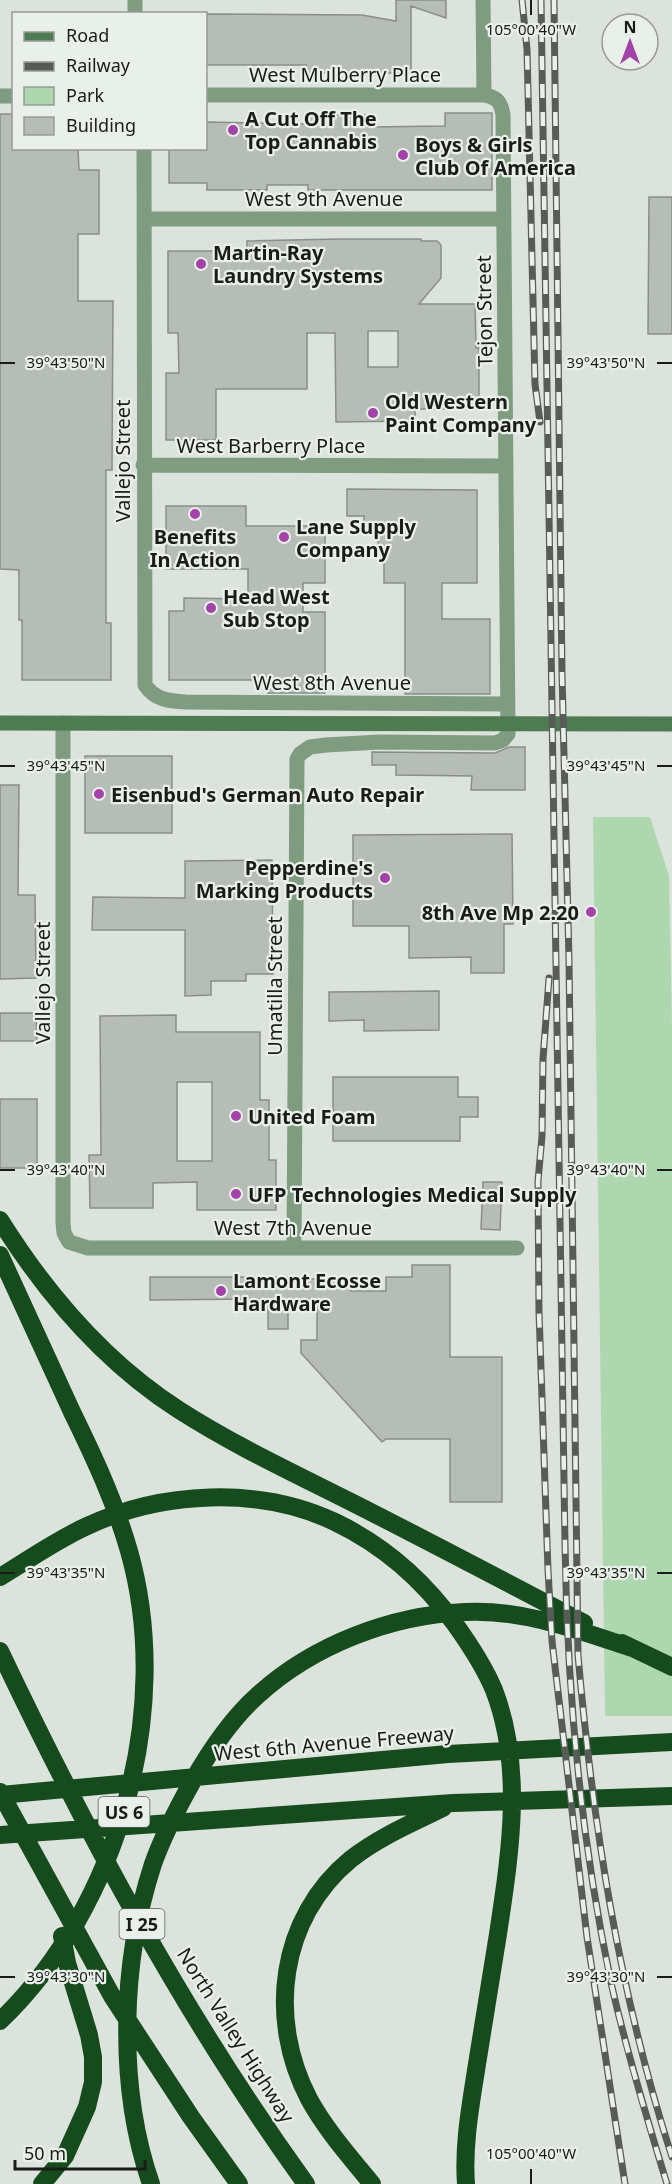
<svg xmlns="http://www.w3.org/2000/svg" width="672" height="2184" font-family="'Noto Sans',sans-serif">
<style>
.green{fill:#aed7af}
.building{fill:#b6bcb6;stroke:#888e88;stroke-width:1.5;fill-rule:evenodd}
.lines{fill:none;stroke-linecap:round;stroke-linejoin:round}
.street{stroke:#7f9c80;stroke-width:15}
.secondary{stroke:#4f7b52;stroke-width:15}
.highway{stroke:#164b1d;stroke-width:18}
.rail-casing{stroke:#585c58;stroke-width:7}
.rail{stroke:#e9f0e9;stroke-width:4.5;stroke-dasharray:14;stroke-linecap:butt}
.ticks{fill:none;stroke:#191c19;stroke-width:2}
.poi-dot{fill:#a342a8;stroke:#e9f0e9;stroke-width:2}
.labels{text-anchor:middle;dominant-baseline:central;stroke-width:4.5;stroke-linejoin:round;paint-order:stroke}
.shield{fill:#e9f0e9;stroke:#575c57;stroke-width:1.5}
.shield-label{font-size:18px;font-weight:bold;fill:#191c19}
.street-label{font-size:20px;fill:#191c19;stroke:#e9f0e9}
.poi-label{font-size:20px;font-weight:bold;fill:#191c19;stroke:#e9f0e9;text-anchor:start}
.ticks-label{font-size:15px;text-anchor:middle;fill:#191c19;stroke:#e9f0e9;stroke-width:4.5;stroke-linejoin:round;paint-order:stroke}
</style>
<rect width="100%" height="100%" fill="#dce3dc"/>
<!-- green -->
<path class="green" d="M593,817H650L669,876L672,1027V1716H605Z"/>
<!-- building -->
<path class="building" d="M396,0H446V18L411,6V73H306V65H206V14L362,15L396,21Z
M445,113H492V190H308V185H267V190H207V183H169V148H206V122L308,124V115H368V127L445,126Z
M0,114H14V148H78L79,170H99V234H78V301H113L112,470H106V623H111V680H22V620H19V570L0,569Z
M649,197H672V334H648Z
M339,239H421V241H437L441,245V278L419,304H475L476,348H479V409H415V421L336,422L335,333H307V389H216V440H166V373H179L178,333H168V251H247V241ZM368,331H398V367H368Z
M347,489L477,490V583H442V619H490V694H405V583H384V545H378L379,531H364V516H347Z
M166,506H246V526H325V583H303V612H325V693H268V680H169V611H184V598L248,599V569H166Z
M509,747H525V790H471L472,776L396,775V765H372V752L495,753Z
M85,756H172V833H85Z
M0,785H19L18,895H35L36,978L0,979Z
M512,834L513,924H504V973H471V957L409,958V926H353V835Z
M272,860L273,974H246V981H211V995L185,996V930H92L93,897L185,898V861Z
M439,991V1030L364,1031V1020L329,1021V992Z
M0,1013H36L37,1041H0Z
M176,1015V1032H260V1100H269V1160H276V1210H197V1182L153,1183V1208H90L89,1155H101L100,1016ZM177,1082H212V1161H177Z
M333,1077H458V1097H478V1117H460V1141H333Z
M0,1099H37V1168H0Z
M483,1182H502L500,1230L481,1229Z
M412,1265H450V1357H502V1502H450V1439H386L382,1442L301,1353V1340H317V1299H288V1329H268V1299L150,1300V1277H299V1279H351V1291H386V1277H412Z"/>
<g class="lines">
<!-- street -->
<path class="street" d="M483,0L484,95
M135,14V0
M206,95H484C497,97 501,102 503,115L508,734L503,740L495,743L379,742L326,745L310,747L300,754L297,759L294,1248
M0,96H14
M144,148L145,685C155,700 169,701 186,702L508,704
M144,219H504
M143,465L506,466
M63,723V1223L64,1233L69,1242L88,1248H517"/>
<!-- secondary -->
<path class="secondary" d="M0,723L672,724"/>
<!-- highway -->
<path class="highway" d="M0,1220C47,1295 104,1362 179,1410C235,1446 296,1474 355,1504C432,1543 508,1583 584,1623
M0,1255C24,1307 48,1360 72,1412C94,1457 115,1502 129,1551C174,1709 119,1907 0,2021
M0,1577C28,1560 55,1541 85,1527C161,1491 259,1486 335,1522C383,1545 424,1581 455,1624C470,1645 484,1666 494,1690C524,1768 510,1854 498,1934C491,1977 484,2021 477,2064C471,2103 463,2144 466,2184
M622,1643L672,1667
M0,1651C88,1836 186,2018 306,2184
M0,1792L112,1996L191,2117L239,2184
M0,1795L448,1754L672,1742
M0,1835L453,1803L672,1796
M42,2184L65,2156L87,2107L93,2082V2057L89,2035L67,1963L62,1936
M151,2184C117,2086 121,1962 153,1864C163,1836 177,1809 191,1784C209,1752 230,1720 258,1695C313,1645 391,1615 465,1612C523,1609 578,1630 632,1648
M372,2184C350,2157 326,2130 309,2099C267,2019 279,1918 351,1859C379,1837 412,1823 443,1808"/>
<!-- rail casing -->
<g class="rail-casing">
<path id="rail" d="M522,0L527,49L535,384L540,422
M541,0L565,1544C567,1692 581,1842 612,1987C627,2053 647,2119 667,2184
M554,0L562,673L569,960L578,1655C593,1827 619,1992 672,2157
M549,978L543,1059L542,1136L538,1181L539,1312L548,1570L552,1641L587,1937L625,2184"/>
</g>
<!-- rail -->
<use href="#rail" class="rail"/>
</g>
<!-- ticks -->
<path class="ticks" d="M531,0V15M0,363H15M657,363H672M0,766H15M657,766H672M0,1170H15M657,1170H672M0,1573H15M657,1573H672M0,1977H15M657,1977H672M531,2169V2184"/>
<!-- markers -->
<g class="poi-dot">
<circle cx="233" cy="130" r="6"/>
<circle cx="403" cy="155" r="6"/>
<circle cx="201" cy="264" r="6"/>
<circle cx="373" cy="413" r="6"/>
<circle cx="195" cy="514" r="6"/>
<circle cx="284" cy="537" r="6"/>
<circle cx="211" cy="608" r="6"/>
<circle cx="99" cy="794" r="6"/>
<circle cx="385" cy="878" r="6"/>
<circle cx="591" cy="912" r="6"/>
<circle cx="236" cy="1116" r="6"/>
<circle cx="236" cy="1194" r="6"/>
<circle cx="221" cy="1291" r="6"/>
</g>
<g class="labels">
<!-- shield labels -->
<g class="shield">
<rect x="98.5" y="1797" width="51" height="30" rx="4.5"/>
<rect x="119.5" y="1909" width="45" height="30" rx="4.5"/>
</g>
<g class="shield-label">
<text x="124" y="1812">US 6</text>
<text x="142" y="1924">I 25</text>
</g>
<!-- street labels -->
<g class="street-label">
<text x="345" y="74">West Mulberry Place</text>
<text x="324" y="198">West 9th Avenue</text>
<text transform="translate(484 311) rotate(-91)">Tejon Street</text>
<text x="271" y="445">West Barberry Place</text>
<text transform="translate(122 461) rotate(-90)">Vallejo Street</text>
<text x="332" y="682">West 8th Avenue</text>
<text transform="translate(42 983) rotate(-90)">Vallejo Street</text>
<text transform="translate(274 986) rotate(-90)">Umatilla Street</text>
<text x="293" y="1227">West 7th Avenue</text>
<text transform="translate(334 1743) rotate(-5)">West 6th Avenue Freeway</text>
<text transform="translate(236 2035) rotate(58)">North Valley Highway</text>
</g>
<!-- poi labels -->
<g class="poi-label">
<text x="245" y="118">A Cut Off The<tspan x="245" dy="23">Top Cannabis</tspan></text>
<text x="415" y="144">Boys &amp; Girls<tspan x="415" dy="23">Club Of America</tspan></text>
<text x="213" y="252">Martin-Ray<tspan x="213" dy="23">Laundry Systems</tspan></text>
<text x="385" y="401">Old Western<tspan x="385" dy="23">Paint Company</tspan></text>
<text x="296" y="526">Lane Supply<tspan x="296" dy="23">Company</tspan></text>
<text x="195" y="536" text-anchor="middle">Benefits<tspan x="195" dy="23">In Action</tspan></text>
<text x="223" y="596">Head West<tspan x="223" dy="23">Sub Stop</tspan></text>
<text x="111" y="794">Eisenbud's German Auto Repair</text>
<text x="373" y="867" text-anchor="end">Pepperdine's<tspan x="373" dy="23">Marking Products</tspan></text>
<text x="579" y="912" text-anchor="end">8th Ave Mp 2.20</text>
<text x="248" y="1116">United Foam</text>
<text x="248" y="1194">UFP Technologies Medical Supply</text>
<text x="233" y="1280">Lamont Ecosse<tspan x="233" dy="23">Hardware</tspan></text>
</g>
</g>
<g class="ticks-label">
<text x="531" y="35">105°00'40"W</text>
<text x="66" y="368">39°43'50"N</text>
<text x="606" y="368">39°43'50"N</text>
<text x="66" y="771">39°43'45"N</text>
<text x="606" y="771">39°43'45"N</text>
<text x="66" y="1175">39°43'40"N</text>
<text x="606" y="1175">39°43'40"N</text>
<text x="66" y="1578">39°43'35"N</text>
<text x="606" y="1578">39°43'35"N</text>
<text x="66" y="1982">39°43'30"N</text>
<text x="606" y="1982">39°43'30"N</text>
<text x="531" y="2159">105°00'40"W</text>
</g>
<!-- legend -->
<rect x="12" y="12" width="195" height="138" fill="#e9f0e9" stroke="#969b96" stroke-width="1.5"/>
<rect x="24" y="32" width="30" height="9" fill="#4f7b52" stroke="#969b96" stroke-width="1.5"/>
<text x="66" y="42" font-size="18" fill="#191c19">Road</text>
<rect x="24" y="62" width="30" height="9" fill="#585c58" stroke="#969b96" stroke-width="1.5"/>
<text x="66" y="72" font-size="18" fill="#191c19">Railway</text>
<rect x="24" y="87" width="30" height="18" fill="#aed7af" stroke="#969b96" stroke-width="1.5"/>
<text x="66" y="102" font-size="18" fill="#191c19">Park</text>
<rect x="24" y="117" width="30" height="18" fill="#b6bcb6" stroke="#969b96" stroke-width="1.5"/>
<text x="66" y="132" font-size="18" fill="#191c19">Building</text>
<!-- north arrow -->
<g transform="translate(630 42)"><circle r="28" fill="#e9f0e9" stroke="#969b96" stroke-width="1.5"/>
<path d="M0-4.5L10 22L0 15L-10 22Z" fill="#a342a8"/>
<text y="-9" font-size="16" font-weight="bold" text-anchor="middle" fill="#191c19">N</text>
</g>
<!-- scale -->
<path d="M15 2160v9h130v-9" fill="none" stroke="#191c19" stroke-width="3"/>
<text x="24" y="2160" font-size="18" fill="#191c19" stroke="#e9f0e9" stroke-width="4.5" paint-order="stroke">50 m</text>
</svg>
